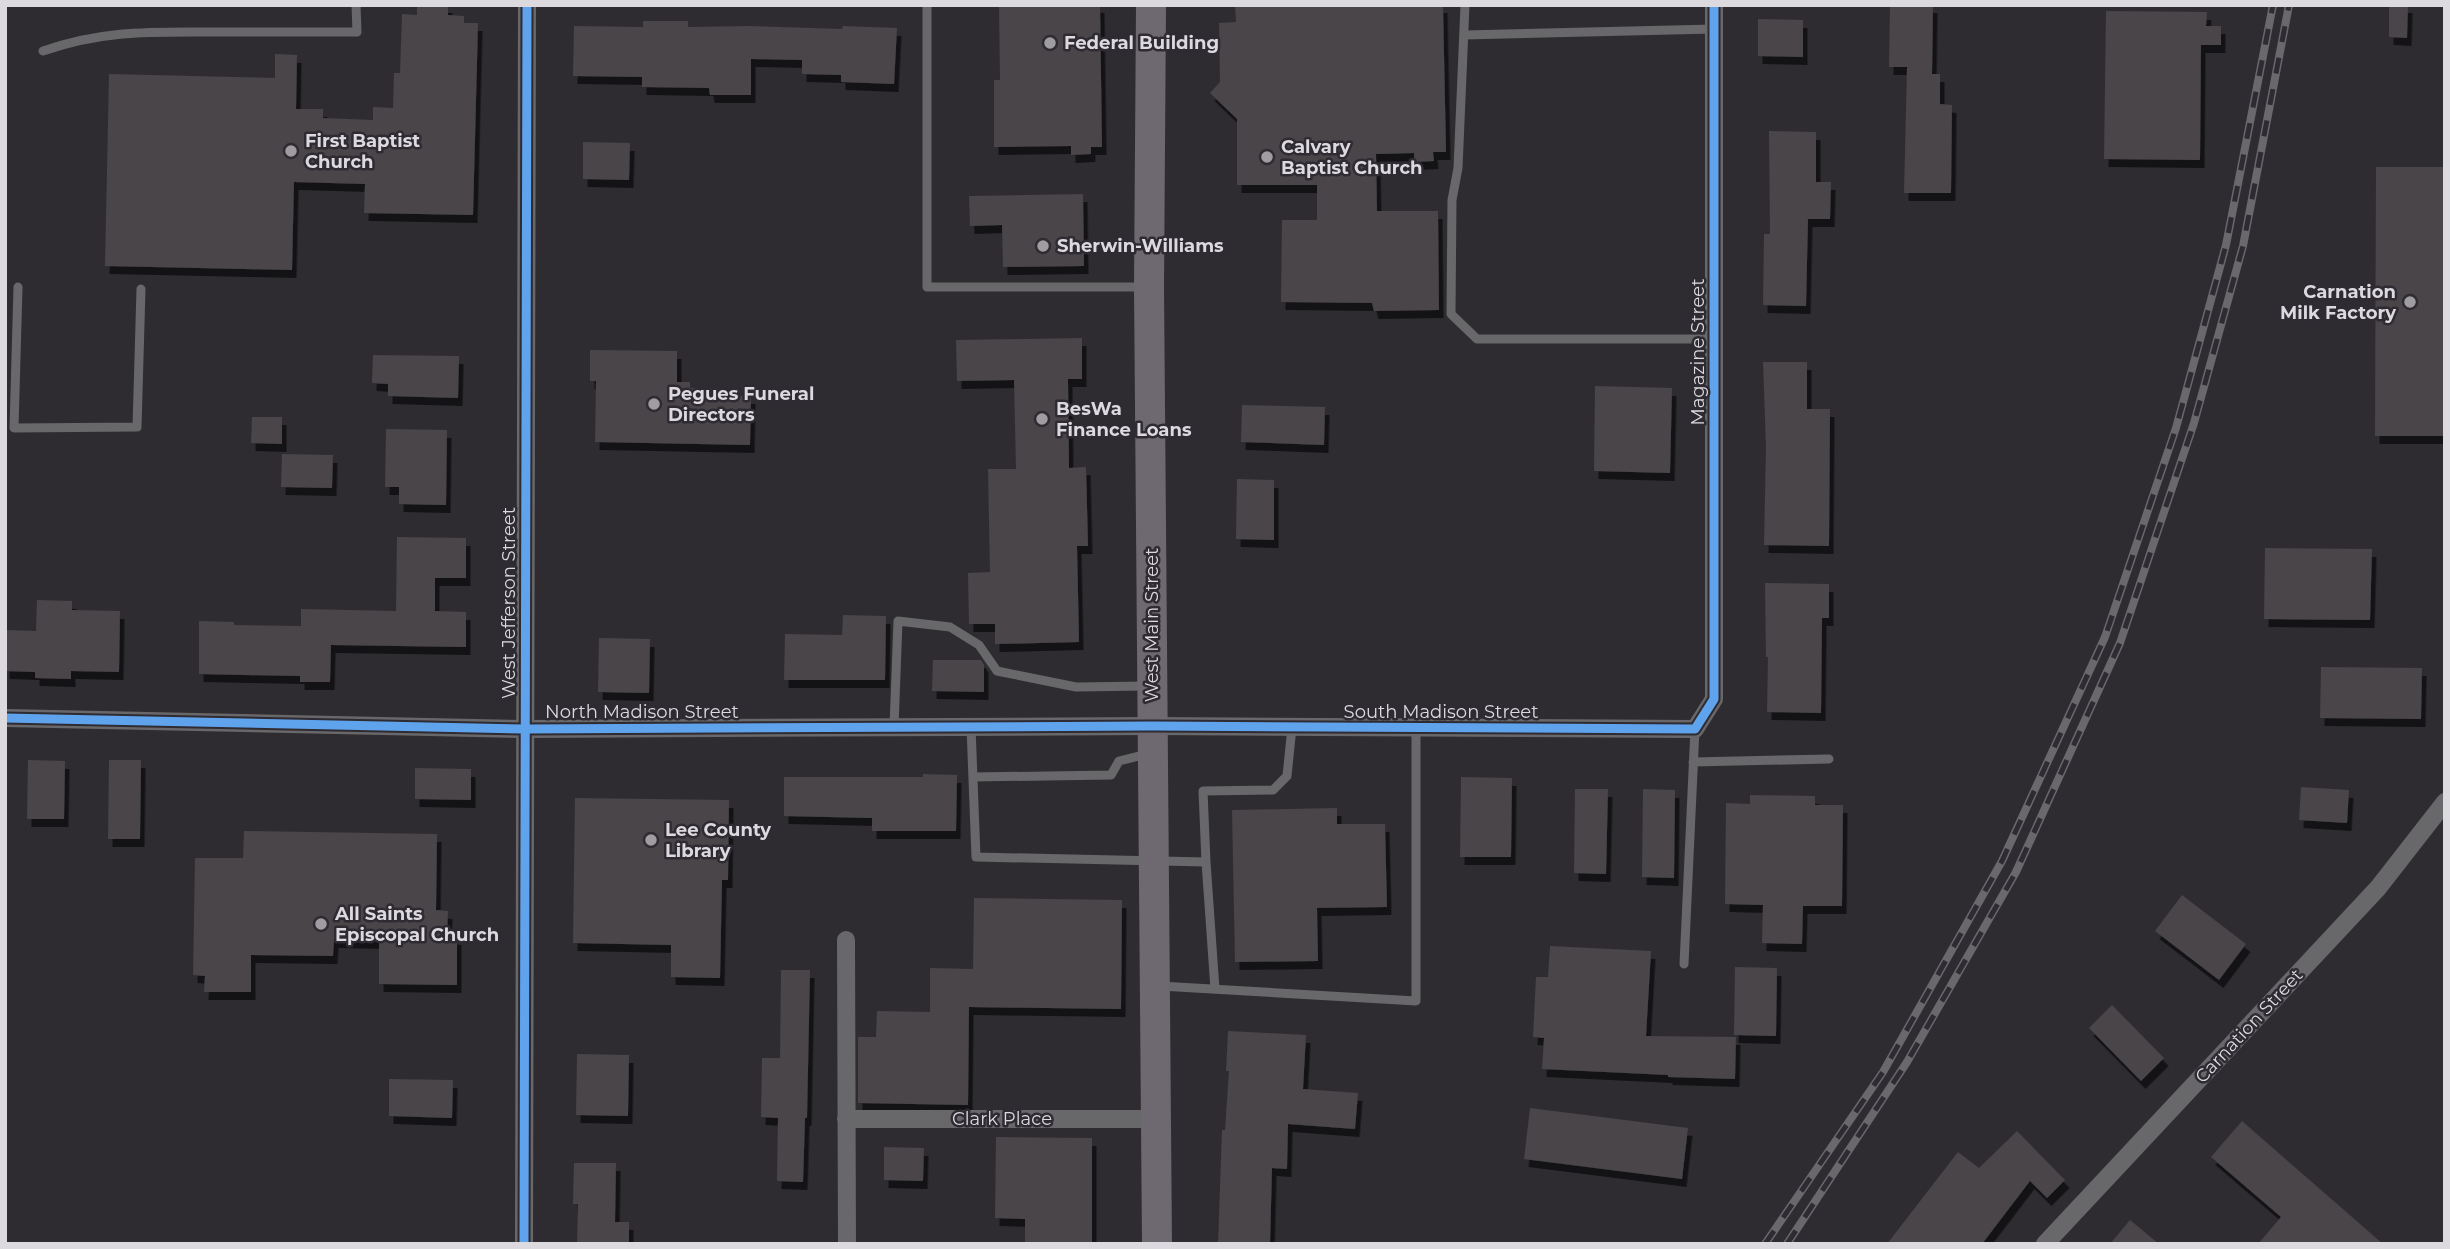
<svg xmlns="http://www.w3.org/2000/svg" width="2450" height="1249" font-family="Montserrat,sans-serif">
<style>
.building{fill:#484549;filter:url(#shadow)}
.lines{fill:none;stroke-linecap:round;stroke-linejoin:round}
.service{stroke:#686769;stroke-width:9}
.minor{stroke:#686769;stroke-width:18}
.primary{stroke:#6e6871;stroke-width:30}
.rail-casing{stroke:#6a686c;stroke-width:8}
.rail{stroke:#2f2b32;stroke-width:5;stroke-dasharray:16;stroke-linecap:butt}
.cycleway-casing{stroke:#2f2b32;stroke-width:13}
.cycleway{stroke:#60a3ed;stroke-width:9}
.poi-dot{fill:#a09da2;stroke:#2f2b32;stroke-width:2.5}
.labels{text-anchor:middle;dominant-baseline:central;stroke-width:5;stroke-linejoin:round;paint-order:stroke}
.poi-label{font-size:18px;font-weight:bold;fill:#dddadf;stroke:#2f2b32;text-anchor:start}
.street-label{font-size:18px;fill:#dddadf;stroke:#2f2b32}
</style>
<defs>
<filter id="shadow"><feDropShadow dx="4.5" dy="8" stdDeviation="0" flood-color="#0009"/></filter>
</defs>
<rect width="100%" height="100%" fill="#2f2c31"/>
<!-- building -->
<path class="building" d="M417,5H448V15L464,16V23H478L473,215L364,213L365,184L294,182L292,270L105,266L109,74L275,78V54L297,55L296,109H323V118L373,120V107L393,108L394,73H400L402,14L417,15Z
M999,5H1100L1102,147H1091V154L1071,155V146L994,147V80H1000Z
M1235,5H1443L1446,152H1433L1434,161L1414,162V153L1376,154L1377,211H1438L1439,310L1374,311L1372,303L1281,302L1282,220H1317V185H1237V119L1210,93L1220,82L1219,23L1236,22Z
M1890,5H1933L1932,74H1940V104L1952,105L1951,193H1904L1907,67H1889Z
M2389,5H2408L2407,38L2389,37Z
M2106,11L2207,12L2206,26H2221V45H2201L2200,160L2104,159Z
M1758,19L1803,20V57L1758,56Z
M643,21H688V27L750,26L842,29L843,26L897,28L894,84L841,82V75L802,74V60L751,59V95H710L709,88L642,87V77L573,76L574,26L643,27Z
M1769,131L1816,132V182H1831L1830,219H1808L1806,306L1763,305L1764,234H1770Z
M583,142L630,143L629,180L583,179Z
M2376,167H2445V436H2375Z
M1083,194L1084,266L1003,267L1002,225L970,226L969,196Z
M1082,338V379H1068L1069,468L1086,467L1088,546H1077L1079,642L995,644V624H969L968,573L990,572L988,469H1016L1014,380L957,381L956,340Z
M590,350L677,351V382H690V388H699V395L751,396L750,445L595,442L596,381H590Z
M373,355L459,356L458,398L388,396V384L372,383Z
M1763,362H1807V409H1830L1829,546L1764,545L1766,447Z
M1595,386L1672,388L1670,473L1594,471Z
M1242,405L1325,407L1324,445L1241,442Z
M252,417H282V444L251,443Z
M386,429L447,430L446,505L399,504V487H385Z
M282,454L333,455L332,488L281,487Z
M1237,479L1274,480V540L1236,539Z
M397,537L466,538V578H435V611L466,612V647L331,645L330,682H300V676L199,674V621L234,622V625L301,626V609L396,611Z
M2265,548L2372,549L2370,620L2264,619Z
M1765,583L1829,584V618H1822L1821,713L1767,712L1768,657H1766Z
M37,600L72,601V610L120,611L119,672L71,671V679L35,678V672L5,671V630L36,631Z
M843,615L886,616L885,680H784L785,634L842,635Z
M599,638L650,639L649,693L598,692Z
M933,660H981L984,665V692L932,691Z
M2321,667L2422,668L2421,719L2320,718Z
M28,760L65,761L64,819H27Z
M109,760H141L140,839H108Z
M415,768L471,769V800L415,799Z
M923,774L957,775L956,831H872V818L784,816V777H923Z
M1461,777L1512,778L1511,857H1460Z
M2301,787L2349,790L2347,823L2299,820Z
M1575,789H1608L1606,874L1574,873Z
M1643,789L1675,790L1674,878L1642,877Z
M1750,795L1815,796V805H1843L1842,906H1803L1802,944L1762,943L1763,905L1725,904L1726,803L1750,804Z
M575,798L729,800L728,880H722L720,978L671,977V945L573,943Z
M1337,808V824H1385L1387,907L1317,908L1318,961L1235,962L1232,810Z
M244,831L437,834L436,910L448,911L447,936L457,937V985L379,984V941L334,940L333,956L251,955V992H204L205,976L193,975L195,858H243Z
M2182,895L2246,944L2219,980L2155,931Z
M974,898L1122,900L1121,1009L969,1007L968,1105L858,1103V1037H876L877,1011L930,1012V968L973,969Z
M1550,946L1651,951L1646,1036L1736,1037L1735,1079L1668,1077V1075L1542,1069L1544,1038L1533,1037L1536,977H1548Z
M1735,967L1777,968L1776,1036L1734,1035Z
M781,970H810L807,1118H805L803,1182L777,1181L778,1118L761,1117L762,1058H780Z
M2112,1005L2164,1058L2141,1081L2089,1028Z
M1228,1031L1306,1035L1303,1089L1358,1093L1355,1129L1288,1124L1287,1169L1272,1168L1270,1244H1218L1222,1130H1225L1229,1071H1226Z
M577,1054L629,1055L628,1116L576,1115Z
M389,1079L453,1080L452,1118L389,1116Z
M1530,1108L1688,1128L1682,1179L1524,1159Z
M2242,1121L2383,1244H2258L2281,1217L2211,1157Z
M2017,1131L2065,1180L2047,1198L2030,1181L1982,1244H1887L1958,1152L1979,1168Z
M996,1137L1092,1138V1244H1025V1219L995,1218Z
M884,1147L924,1148L923,1181L884,1180Z
M574,1163H616L615,1222H629V1244H577L578,1204H573Z
M2130,1220L2159,1244H2110Z"/>
<g class="lines">
<!-- service -->
<path class="service" d="M927,5V287H1144
M1465,5L1458,168L1452,200L1451,314L1477,339H1714
M1464,35L1714,29
M43,51C103,30 150,32 212,32C260,32 309,32 357,32L356,5
M18,287L14,428L137,427L141,289
M894,727L898,621L950,627L979,645L997,671L1076,687L1147,686
M971,727L976,857L1206,862L1215,989
M1693,762L1829,759
M973,777L1111,775L1119,761L1147,754
M1206,862L1203,791L1273,790L1287,776L1292,727
M1684,964L1695,729
M1160,986L1416,1001V727"/>
<!-- minor -->
<path class="minor" d="M5,718L524,729L1152,726L1695,729L1714,699V5
M846,940L847,1244
M846,1119H1157
M524,1244L527,5
M2045,1244L2378,888L2445,802"/>
<!-- primary -->
<path class="primary" d="M1151,5L1149,287L1157,1244"/>
<!-- rail casing -->
<g class="rail-casing">
<path id="rail" d="M1765,1244L1883,1072L2002,861L2105,637L2176,428L2226,245L2273,5
M1787,1244L1907,1062L2016,872L2120,643L2194,423L2243,246L2289,5"/>
</g>
<!-- rail -->
<use href="#rail" class="rail"/>
<!-- cycleway casing -->
<g class="cycleway-casing">
<path id="cycleway" d="M5,718L524,729L1152,726L1695,729L1714,699V5
M524,1244L527,5"/>
</g>
<!-- cycleway -->
<use href="#cycleway" class="cycleway"/>
</g>
<!-- markers -->
<g class="poi-dot">
<circle cx="1050" cy="43" r="7"/>
<circle cx="291" cy="151" r="7"/>
<circle cx="1267" cy="157" r="7"/>
<circle cx="1043" cy="246" r="7"/>
<circle cx="2410" cy="302" r="7"/>
<circle cx="654" cy="404" r="7"/>
<circle cx="1042" cy="419" r="7"/>
<circle cx="651" cy="840" r="7"/>
<circle cx="321" cy="924" r="7"/>
</g>
<g class="labels">
<!-- poi labels -->
<g class="poi-label">
<text x="1064" y="43">Federal Building</text>
<text x="305" y="141">First Baptist<tspan x="305" dy="21">Church</tspan></text>
<text x="1281" y="147">Calvary<tspan x="1281" dy="21">Baptist Church</tspan></text>
<text x="1057" y="246">Sherwin-Williams</text>
<text x="2396" y="292" text-anchor="end">Carnation<tspan x="2396" dy="21">Milk Factory</tspan></text>
<text x="668" y="394">Pegues Funeral<tspan x="668" dy="21">Directors</tspan></text>
<text x="1056" y="409">BesWa<tspan x="1056" dy="21">Finance Loans</tspan></text>
<text x="665" y="830">Lee County<tspan x="665" dy="21">Library</tspan></text>
<text x="335" y="914">All Saints<tspan x="335" dy="21">Episcopal Church</tspan></text>
</g>
<!-- street labels -->
<g class="street-label">
<text transform="translate(1698 352) rotate(-90)">Magazine Street</text>
<text transform="translate(509 603) rotate(-90)">West Jefferson Street</text>
<text transform="translate(1152 625) rotate(-90)">West Main Street</text>
<text x="642" y="712">North Madison Street</text>
<text x="1441" y="712">South Madison Street</text>
<text transform="translate(2249 1026) rotate(-47)">Carnation Street</text>
<text x="1002" y="1119">Clark Place</text>
</g>
</g>
<!-- border -->
<rect width="2450" height="1249" fill="none" stroke="#dddadf" stroke-width="14"/>
</svg>
